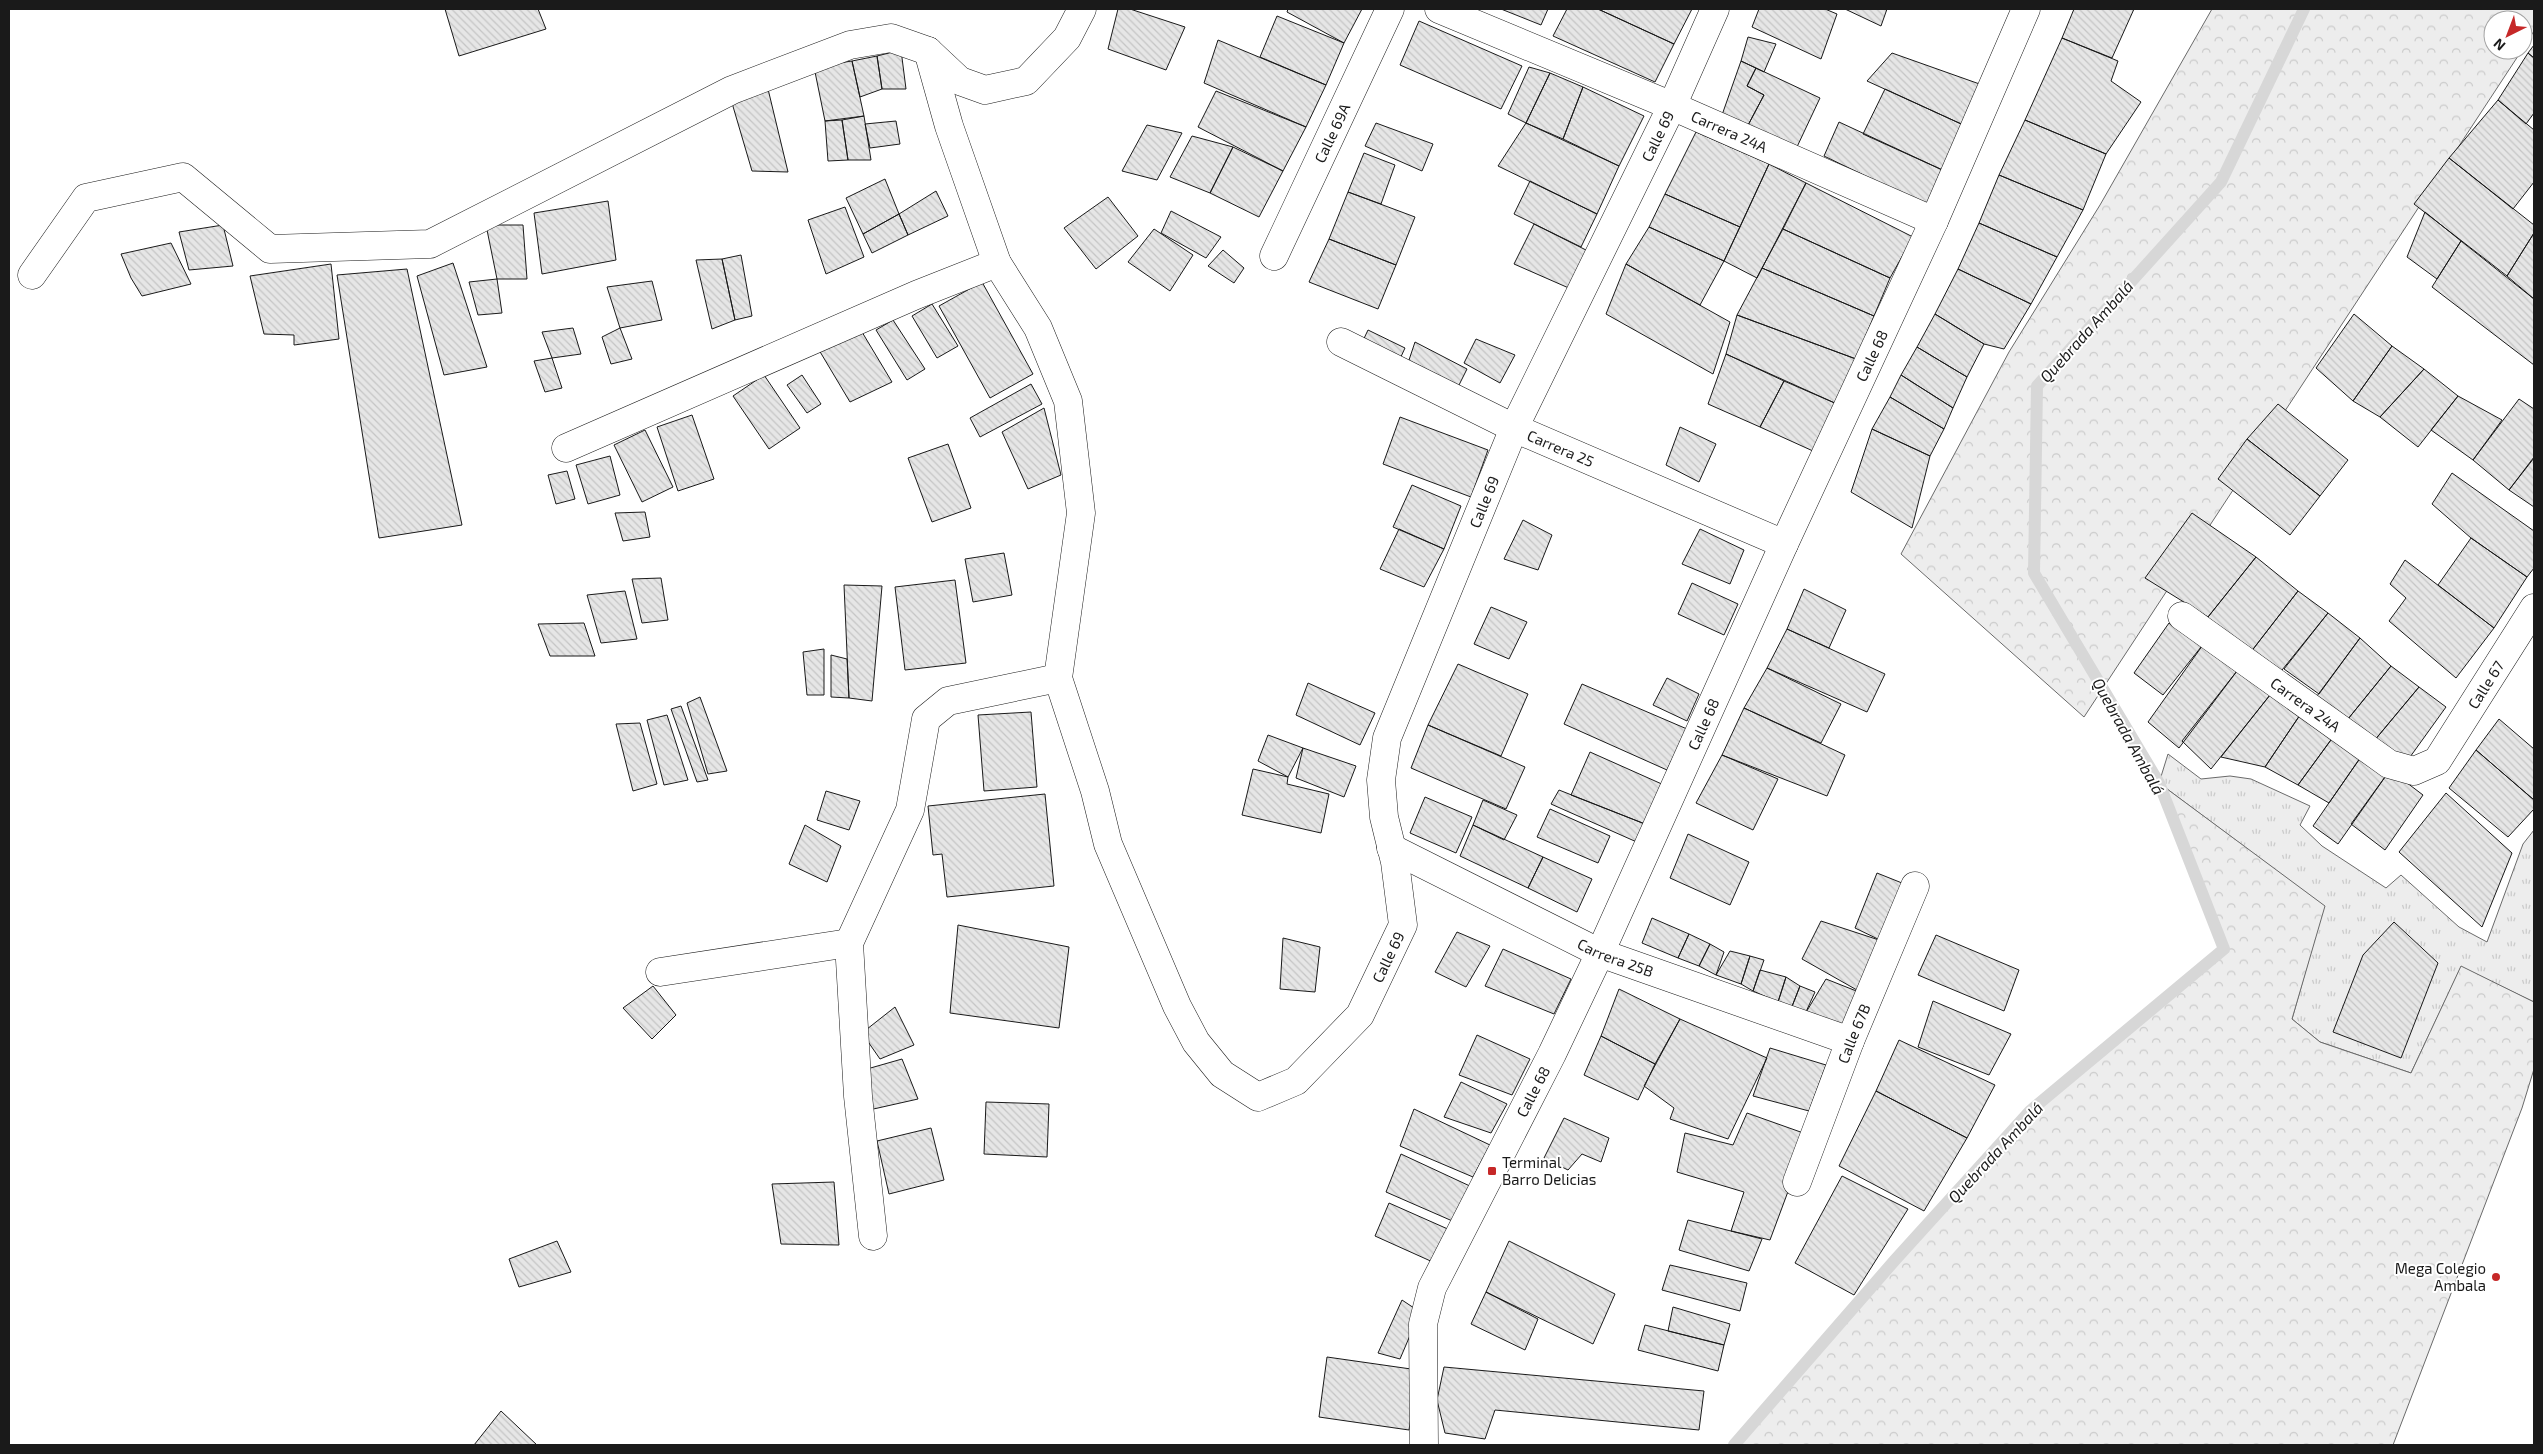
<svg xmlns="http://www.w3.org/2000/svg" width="2543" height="1454" font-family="'Exo 2',sans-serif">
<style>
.grass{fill:url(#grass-tufts);stroke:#6a6a6a}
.forest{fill:url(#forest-crowns);stroke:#6a6a6a}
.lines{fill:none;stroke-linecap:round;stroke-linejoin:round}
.stream{stroke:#d7d7d7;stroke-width:12}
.building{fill:url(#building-back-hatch);stroke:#1a1a1a}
.minor-casing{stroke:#1a1a1a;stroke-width:29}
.minor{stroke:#fff;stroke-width:28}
.poi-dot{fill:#c62828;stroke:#fff;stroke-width:2}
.labels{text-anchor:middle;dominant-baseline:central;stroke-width:4;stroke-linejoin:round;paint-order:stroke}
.street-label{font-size:15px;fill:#1a1a1a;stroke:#fff}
.poi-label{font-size:15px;fill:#1a1a1a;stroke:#fff;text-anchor:start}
.water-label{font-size:16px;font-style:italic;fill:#1a1a1a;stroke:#fff}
</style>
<defs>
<pattern id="grass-tufts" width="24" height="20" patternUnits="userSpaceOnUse" patternTransform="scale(1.25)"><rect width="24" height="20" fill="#ededed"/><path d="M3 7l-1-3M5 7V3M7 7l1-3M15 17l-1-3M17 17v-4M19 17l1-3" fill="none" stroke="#cbcbcb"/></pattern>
<pattern id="forest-crowns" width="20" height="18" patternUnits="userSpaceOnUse" patternTransform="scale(1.25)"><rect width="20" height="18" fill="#ededed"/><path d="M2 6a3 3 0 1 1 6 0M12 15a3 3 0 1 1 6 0" fill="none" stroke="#cbcbcb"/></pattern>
<pattern id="building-back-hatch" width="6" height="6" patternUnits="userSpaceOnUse" patternTransform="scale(1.25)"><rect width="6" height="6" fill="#e6e6e6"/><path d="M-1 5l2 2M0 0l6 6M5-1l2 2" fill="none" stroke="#c5c5c5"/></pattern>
</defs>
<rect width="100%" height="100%" fill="#fff"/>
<!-- grass -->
<path class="grass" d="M2168,754L2201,779L2230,776L2251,779L2310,806L2300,825L2322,846L2386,888L2401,875L2459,927L2487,942L2523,844L2534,830V1002L2461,967L2411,1073L2320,1042L2292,1019L2324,906L2159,783Z"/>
<!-- forest -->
<path class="forest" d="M2212,9H2534V31L2523,48V20H2493V50H2522L2084,717L1901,554L2009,352L2100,205Z
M2159,783L2325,906L2292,1019L2320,1042L2411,1073L2461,966L2534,1002V1069L2522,1108L2393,1445H1735L2023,1118L2224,949Z"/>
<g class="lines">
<!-- stream -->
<path class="stream" d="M1734,1445L1895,1260L2030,1111L2224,949L2159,783L2034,573L2037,386L2221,182L2304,9"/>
</g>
<!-- building -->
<path class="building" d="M445,9H538L546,29L459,56Z
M1118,9H1130L1185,27L1166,70L1108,49Z
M1288,9H1362L1344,43L1287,12Z
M1501,9H1548L1541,25Z
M1567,9H1598L1674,44L1655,82L1553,36Z
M1598,9H1692L1674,44Z
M1759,9H1825L1837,14L1821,59L1752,27Z
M1845,9H1887L1881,26Z
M2074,9H2134L2112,58L2062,38Z
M1277,16L1344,43L1326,85L1260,57Z
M1419,21L1522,66L1501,109L1400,65Z
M1748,37L1776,44L1764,72L1741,61Z
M2062,38L2118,61L2111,81L2141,102L2106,154L2025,120Z
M1218,40L1326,85L1306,127L1204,83Z
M2534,45V58L2528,53Z
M901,50L906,89H882L877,56Z
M1892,53L1988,87L1970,128L1867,81Z
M2528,53L2534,58V113L2526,124L2498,100Z
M877,56L882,89L860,97L852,61Z
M852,61L864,116L825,121L814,67Z
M1741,61L1756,68L1747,86L1764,95L1746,129L1722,115Z
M1529,67L1550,73L1526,123L1508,114Z
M1756,68L1820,98L1796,149L1746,129L1764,95L1747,86Z
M1550,73L1583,87L1563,139L1526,123Z
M1583,87L1644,116L1619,166L1563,139Z
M768,89L788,172L752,171L732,103Z
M1885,89L1970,128L1949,173L1863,134Z
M1216,91L1306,127L1283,171L1198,127Z
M2498,100L2534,130V182L2513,209L2449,158Z
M864,116L871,160H848L842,120Z
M842,120L848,160L828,161L825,121Z
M2025,120L2106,154L2083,210L1999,175Z
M896,121L900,144L870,148L865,124Z
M1839,122L1949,173L1930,207L1824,156Z
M1376,123L1433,144L1422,171L1365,146Z
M1526,123L1619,166L1597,214L1498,166Z
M1147,125L1182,133L1157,180L1122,171Z
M1696,132L1769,164L1740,227L1665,194Z
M1192,136L1233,147L1210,193L1170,177Z
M1233,147L1283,171L1259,217L1210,193Z
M1364,153L1395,165L1381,204L1348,192Z
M2449,158L2534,225V233L2507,276L2414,204Z
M1769,164L1806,183L1757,278L1724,261Z
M1999,175L2083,210L2057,257L1979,223Z
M885,179L899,214L863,234L846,198Z
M1530,181L1597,214L1581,247L1514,214Z
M1806,183L1913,237L1890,278L1783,229Z
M936,191L948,216L908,235L899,214Z
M1348,192L1415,217L1396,265L1329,239Z
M1665,194L1740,227L1724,261L1649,227Z
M1108,197L1138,236L1096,269L1064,228Z
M608,201L616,260L542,274L534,213Z
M845,207L864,257L826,274L808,220Z
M1171,211L1221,237L1206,258L1161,233Z
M2425,212L2461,241L2437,279L2407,257Z
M899,214L908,235L872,253L863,234Z
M1979,223L2057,257L2031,304L1958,269Z
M1534,224L1588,251L1571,289L1514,264Z
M223,225L233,266L189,270L179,232Z
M486,225H523L527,279H497Z
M1649,227L1724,261L1700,305L1626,264Z
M1154,229L1193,255L1170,291L1128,262Z
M1783,229L1890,278L1874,316L1762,268Z
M2534,233V299L2507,276Z
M1329,239L1396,265L1378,309L1309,282Z
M2461,241L2534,299V365L2432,287Z
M171,243L191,284L142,296L131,278L121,254Z
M1223,250L1244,268L1234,283L1208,266Z
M741,255L752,316L735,320L722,259Z
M722,259L735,320L712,329L696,260Z
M453,263L487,367L444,375L417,276Z
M331,264L339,339L294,345V335L264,334L250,276Z
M1626,264L1730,322L1713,374L1606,314Z
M1762,268L1874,316L1856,359L1737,315Z
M407,269L462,525L379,538L337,275Z
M1958,269L2031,304L2004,349L1984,344L1935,314Z
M497,279L502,313L478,315L469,282Z
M652,281L662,320L620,328L607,287Z
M982,282L1033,374L990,398L939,306Z
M932,304L958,346L937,358L912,316Z
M1935,314L1984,344L1967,377L1917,347Z
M2354,314L2392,346L2353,401L2316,368Z
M1737,315L1856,359L1837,404L1726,354Z
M893,320L925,369L907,380L876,330Z
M859,327L892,382L850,402L819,350Z
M573,328L581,354L552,358L542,332Z
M620,328L632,359L611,364L602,337Z
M1368,330L1405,348L1399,361L1359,349Z
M1476,339L1515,355L1500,383L1464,363Z
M1415,342L1467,369L1458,387L1405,372Z
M2392,346L2424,369L2380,417L2353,401Z
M1917,347L1967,377L1953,408L1901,375Z
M1726,354L1784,381L1760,427L1708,404Z
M552,358L562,388L545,392L534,361Z
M2424,369L2458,396L2418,447L2380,417Z
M764,375L800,428L769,449L733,396Z
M802,375L821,404L807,413L787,385Z
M1901,375L1953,408L1944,429L1890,397Z
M1784,381L1837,404L1813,451L1760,427Z
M1031,384L1042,404L980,437L970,418Z
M2458,396L2502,420L2473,460L2431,430Z
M1890,397L1944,429L1930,456L1872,429Z
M2519,399L2534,409V457L2509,490L2473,460Z
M2278,404L2348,460L2320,496L2247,439Z
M1044,408L1061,475L1028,489L1002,432Z
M692,415L714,479L678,491L657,427Z
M1400,417L1488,450L1471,497L1383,464Z
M1680,427L1716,444L1699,482L1666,465Z
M1872,429L1930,456L1912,528L1851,492Z
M645,430L673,487L642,502L614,445Z
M2247,439L2320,496L2290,535L2218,479Z
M948,444L971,508L932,522L908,458Z
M610,456L620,495L588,504L576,465Z
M2534,458V507L2509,490Z
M567,471L575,499L556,504L548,475Z
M2452,473L2534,531V568L2527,577L2471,538L2432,504Z
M1412,485L1461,506L1444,549L1393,527Z
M645,512L650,537L623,541L615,513Z
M2192,513L2256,557L2208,617L2145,578Z
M1523,520L1552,535L1538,570L1504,559Z
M1399,529L1444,549L1424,587L1380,569Z
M1700,529L1744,550L1730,584L1682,564Z
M2471,538L2527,577L2494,628L2438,585Z
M1004,553L1012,595L973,602L965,559Z
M2256,557L2298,591L2247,657L2208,617Z
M2405,560L2494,628L2456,678L2389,621L2406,598L2390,584Z
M661,578L668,620L642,623L632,579Z
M955,580L966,663L905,670L895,587Z
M1692,583L1738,604L1724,635L1678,614Z
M844,585L882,586L872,701L849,698Z
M1804,589L1846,610L1829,648L1787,629Z
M625,591L637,639L601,643L587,595Z
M2298,591L2328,613L2274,680L2247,657Z
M1491,607L1527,622L1509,659L1474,644Z
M2328,613L2360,638L2319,694L2284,669Z
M584,623L595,656H550L538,624Z
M2169,623L2205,642L2163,695L2134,673Z
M1787,629L1885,674L1867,712L1767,668Z
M2360,638L2391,666L2348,719L2314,700Z
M2205,642L2237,671L2179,748L2148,722Z
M824,649V695H807L803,652Z
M831,655L847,659L849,698L831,697Z
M1458,664L1528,694L1501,756L1428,725Z
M2391,666L2419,687L2374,741L2348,719Z
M1767,668L1841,704L1821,743L1744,708Z
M2237,671L2270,695L2211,769L2182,741Z
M1667,678L1699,694L1687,721L1653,705Z
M1308,683L1375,713L1360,745L1296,715Z
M1582,684L1687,729L1667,770L1564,724Z
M2419,687L2446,707L2405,764L2374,741Z
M2270,695L2302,712L2265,767L2221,757Z
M700,697L727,771L708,774L687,703Z
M681,706L708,780L697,782L671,709Z
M1744,708L1845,755L1827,796L1722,755Z
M1031,712L1037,787L984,791L978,715Z
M2302,712L2336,733L2298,785L2265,767Z
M667,715L688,780L664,785L647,720Z
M2499,719L2534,749V800L2476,750Z
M640,723L657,784L633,791L616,724Z
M1428,725L1525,767L1506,809L1411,768Z
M2336,733L2365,751L2329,803L2298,785Z
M1268,735L1303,748L1288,777L1258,761Z
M1303,748L1356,766L1344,797L1296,778Z
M2476,750L2534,800V809L2508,837L2449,788Z
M2365,751L2390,770L2338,844L2313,826Z
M1590,752L1664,785L1645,824L1571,795Z
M1722,755L1778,779L1753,830L1696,803Z
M1253,769L1288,777L1287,784L1329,794L1321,833L1242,815Z
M2390,770L2423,795L2385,850L2351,824Z
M1559,790L1645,824L1639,843L1551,804Z
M826,791L860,801L849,830L817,820Z
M2446,793L2512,853L2482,927L2399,852Z
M1045,794L1054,886L947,897L942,854L933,855L928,806Z
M1425,797L1472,817L1456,853L1410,833Z
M1483,800L1517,815L1504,840L1473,825Z
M1550,809L1610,836L1598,863L1537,837Z
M805,825L841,846L827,882L789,864Z
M1473,825L1543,857L1528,888L1460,856Z
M1688,834L1749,862L1730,905L1670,878Z
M1543,857L1592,879L1577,912L1528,888Z
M1877,873L1902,883L1882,941L1855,928Z
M1652,918L1689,934L1678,958L1642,943Z
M1821,921L1882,941L1864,994L1802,959Z
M2394,922L2438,963L2401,1058L2333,1032L2363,955Z
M958,925L1069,947L1059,1028L950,1013Z
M1457,932L1490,946L1466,987L1435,972Z
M1689,934L1710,944L1699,966L1678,958Z
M1936,935L2019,970L2004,1011L1918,975Z
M1283,938L1320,947L1315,992L1280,989Z
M1710,944L1724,952L1716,975L1699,966Z
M1503,949L1571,979L1554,1014L1485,986Z
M1730,951L1750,956L1741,984L1716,975Z
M1750,956L1764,960L1753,991L1741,984Z
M1760,970L1786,977L1778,1002L1753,991Z
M1786,977L1800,986L1791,1009L1778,1002Z
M1826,979L1864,994L1849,1034L1805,1014Z
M653,986L676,1015L652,1039L623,1008Z
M1800,986L1815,992L1805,1014L1791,1009Z
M1619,989L1680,1019L1655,1064L1601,1036Z
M1933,1001L2011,1034L1989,1075L1918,1047Z
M895,1007L914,1045L880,1059L862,1033Z
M1680,1019L1767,1058L1728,1139L1670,1119L1674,1108L1644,1086Z
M1477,1035L1530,1059L1512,1095L1459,1075Z
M1601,1036L1655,1064L1638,1100L1584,1075Z
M1899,1040L1995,1085L1967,1138L1876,1091Z
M1770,1048L1826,1065L1809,1111L1753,1096Z
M902,1059L918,1099L869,1110L867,1069Z
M1461,1082L1507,1104L1491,1133L1444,1117Z
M1876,1091L1967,1138L1924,1211L1839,1166Z
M986,1102L1049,1104L1047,1157L984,1154Z
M1414,1109L1490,1145L1473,1177L1400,1146Z
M1747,1113L1809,1135L1770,1240L1731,1231L1744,1192L1677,1172L1685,1133L1733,1145Z
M1564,1118L1609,1138L1601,1162L1582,1154L1568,1170L1544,1158Z
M931,1128L944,1180L889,1194L877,1141Z
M1401,1154L1472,1187L1457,1223L1386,1192Z
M1842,1176L1908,1209L1854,1295L1795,1263Z
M834,1182L839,1245L781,1244L772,1184Z
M1389,1203L1450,1230L1435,1263L1375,1236Z
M1688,1220L1762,1239L1749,1271L1679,1250Z
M557,1241L571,1272L519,1287L509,1259Z
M1509,1241L1615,1294L1593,1344L1486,1292Z
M1670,1265L1747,1283L1740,1311L1662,1290Z
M1486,1292L1538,1319L1525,1350L1471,1324Z
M1402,1300L1420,1312L1400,1359L1378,1353Z
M1673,1307L1730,1324L1724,1345L1668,1331Z
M1645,1325L1724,1345L1718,1371L1638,1350Z
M1327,1357L1418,1370L1409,1430L1319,1417Z
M1444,1367L1704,1391L1699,1430L1495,1410L1485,1439L1445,1433L1437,1400Z
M501,1411L537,1445H474Z"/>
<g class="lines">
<!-- minor casing -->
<g class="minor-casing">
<g id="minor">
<path id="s1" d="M1439,9L1672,106L1934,221"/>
<path id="s2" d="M928,51L949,126L997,263L1038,328L1068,401L1081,513L1058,678L1095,791L1108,844L1177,1006L1196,1042L1222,1074L1258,1097L1296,1081L1360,1015L1403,925L1395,862L1384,817L1381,780L1387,738L1514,428L1672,106L1715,9"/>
<path id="s3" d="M1274,256L1390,9"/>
<path d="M32,275L86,198L183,177L270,249L430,244L732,90L850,45L891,38L928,51L960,81L985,90L1026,81L1067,38L1082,9"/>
<path id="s4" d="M1341,342L1514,428L1784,544"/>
<path d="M566,448L916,295L997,263"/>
<path id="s5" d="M2182,616L2389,764L2414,771L2437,761L2534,608"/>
<path id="s6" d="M1391,848L1600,953L1850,1041"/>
<path d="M660,972L849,943"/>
<path id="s7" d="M1797,1182L1850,1041L1915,886"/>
<path d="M873,1236L858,1096L849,943L910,810L926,719L948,701L1058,678"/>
<path id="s8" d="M1424,1445L1423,1324L1432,1288L1552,1054L1600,953L1784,544L1934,221L2026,9"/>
</g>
</g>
<!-- minor -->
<use href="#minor" class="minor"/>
</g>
<!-- markers -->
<g class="poi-dot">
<rect x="1487" y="1166" width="10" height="10" rx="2.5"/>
<circle cx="2496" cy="1277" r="5"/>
</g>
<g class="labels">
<!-- street labels -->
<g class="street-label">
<text stroke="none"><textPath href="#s1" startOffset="315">Carrera 24A</textPath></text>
<text stroke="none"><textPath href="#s3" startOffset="136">Calle 69A</textPath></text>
<text stroke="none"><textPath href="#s2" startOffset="2215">Calle 69</textPath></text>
<text stroke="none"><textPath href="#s8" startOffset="1189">Calle 68</textPath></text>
<text stroke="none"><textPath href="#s4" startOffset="244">Carrera 25</textPath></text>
<text stroke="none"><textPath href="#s2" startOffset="1810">Calle 69</textPath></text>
<text stroke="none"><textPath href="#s5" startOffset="396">Calle 67</textPath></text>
<text stroke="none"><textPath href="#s5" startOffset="152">Carrera 24A</textPath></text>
<text stroke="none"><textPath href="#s8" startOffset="784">Calle 68</textPath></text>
<text stroke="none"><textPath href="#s6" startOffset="250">Carrera 25B</textPath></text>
<text stroke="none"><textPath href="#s2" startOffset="1330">Calle 69</textPath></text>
<text stroke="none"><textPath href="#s7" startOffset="159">Calle 67B</textPath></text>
<text stroke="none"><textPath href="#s8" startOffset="379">Calle 68</textPath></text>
</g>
<!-- poi labels -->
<g class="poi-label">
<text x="1502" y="1162">Terminal<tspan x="1502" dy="17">Barro Delicias</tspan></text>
<text x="2486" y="1268" text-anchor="end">Mega Colegio<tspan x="2486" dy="17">Ambala</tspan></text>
</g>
<!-- water labels -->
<g class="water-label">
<text transform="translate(2086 331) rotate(-48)">Quebrada Ambalá</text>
<text transform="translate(2129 736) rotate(61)">Quebrada Ambalá</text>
<text transform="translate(1995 1152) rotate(-47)">Quebrada Ambalá</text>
</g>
</g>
<!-- border -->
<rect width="2543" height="1454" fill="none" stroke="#1a1a1a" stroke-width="20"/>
<!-- north arrow -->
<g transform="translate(2508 35) rotate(222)"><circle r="24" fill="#ffffff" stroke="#a3a3a3"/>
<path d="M0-4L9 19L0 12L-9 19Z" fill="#c62828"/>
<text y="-8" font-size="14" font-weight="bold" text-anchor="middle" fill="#1a1a1a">N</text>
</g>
</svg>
